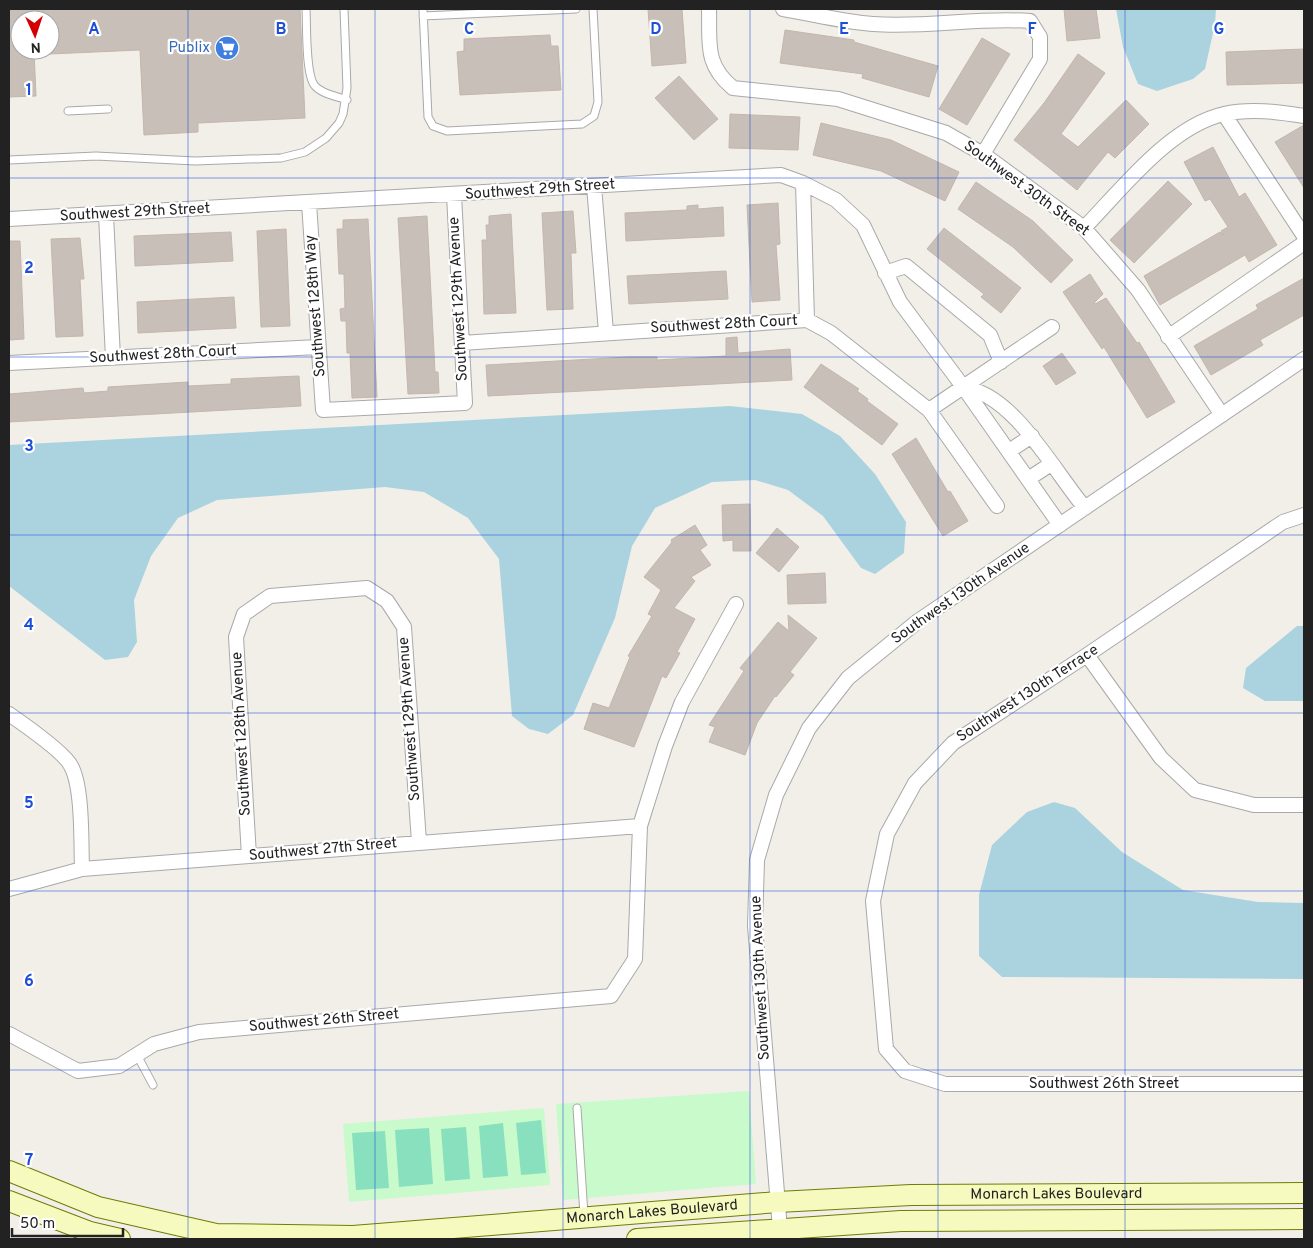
<svg xmlns="http://www.w3.org/2000/svg" width="1313" height="1248" font-family="Overpass,sans-serif">
<style>
.park{fill:#c8facc}
.pitch{fill:#88e0be}
.water{fill:#aad3df}
.building{fill:#c7bfb8;stroke:#c4b6ab}
.lines{fill:none;stroke-linecap:round;stroke-linejoin:round}
.lane-casing{stroke:#a9a9a9;stroke-width:9}
.street-casing{stroke:#a9a9a9;stroke-width:16}
.secondary-casing{stroke:#707d05;stroke-width:22}
.lane{stroke:#fff;stroke-width:7}
.street{stroke:#fff;stroke-width:14}
.secondary{stroke:#f7fabf;stroke-width:20}
.grid{fill:none;stroke:#1d4ed8;stroke-width:1;stroke-opacity:0.55}
.labels{text-anchor:middle;dominant-baseline:central;stroke-width:4.5;stroke-linejoin:round;paint-order:stroke}
.shop-label{font-size:15px;fill:#366cbe;stroke:#fff;text-anchor:end}
.street-label{font-size:15px;fill:#222;stroke:#fff}
.grid-label{font-size:16px;text-anchor:middle;font-weight:bold;fill:#1d4ed8;stroke:#fff;stroke-width:4.5;stroke-linejoin:round;paint-order:stroke}
</style>
<rect width="100%" height="100%" fill="#f2efe9"/>
<!-- park -->
<path class="park" d="M749,1091L756,1184L563,1200L556,1104Z
M544,1108L550,1185L349,1202L343,1124Z"/>
<!-- pitch -->
<path class="pitch" d="M541,1120L546,1173L521,1175L516,1123Z
M503,1123L508,1176L483,1178L479,1126Z
M466,1127L470,1179L445,1181L441,1129Z
M429,1128L433,1184L399,1187L395,1130Z
M385,1131L389,1188L356,1190L352,1133Z"/>
<!-- water -->
<path class="water" d="M1116,9H1216L1215,24L1205,69L1193,79L1157,91L1138,84L1123,47Z
M730,406L802,414L840,436L875,474L906,522L904,553L875,574L861,568L823,516L788,490L755,480L712,482L655,508L632,546L615,618L573,715L548,734L529,729L512,716L499,559L468,518L424,492L385,487L217,500L178,518L151,556L134,600L137,642L128,657L105,660L9,586V445Z
M1297,626H1304V701H1265L1243,688L1246,668Z
M1054,802L1075,808L1122,852L1183,890L1258,902L1304,903V979L1002,977L979,956V895L992,845L1027,812Z"/>
<!-- building -->
<path class="building" d="M9,9H300L305,118L198,123V132L144,135L140,50L50,54V20H20V50H34L36,96L9,97Z
M648,9H682L686,63L652,66Z
M1064,9H1096L1100,38L1067,41Z
M785,30L854,40V42L938,66L929,97L862,78L863,74L780,63Z
M550,35L551,46H558L561,90L460,95L457,52L464,51V39Z
M982,38L1010,54L967,125L939,109Z
M1304,49V83L1227,85L1226,52Z
M1078,54L1105,73L1061,134L1078,147L1126,100L1149,124L1115,158L1108,152L1077,190L1014,140L1044,103Z
M679,76L718,119L694,140L655,98Z
M730,114L800,117L798,150L729,148Z
M821,123L891,140L959,172L945,201L881,171L813,155Z
M1304,125V188L1275,142Z
M1213,147L1239,197L1245,193L1277,245L1249,262L1245,255L1160,305L1144,276L1220,232L1224,236L1221,231L1228,227L1210,199L1205,201L1184,162Z
M1168,181L1192,204L1134,263L1110,240Z
M976,182L1033,221L1073,260L1051,283L1013,247L958,209Z
M778,203L780,244L776,245L780,300L752,302L747,205Z
M698,205V209L723,207L724,236L626,241L625,213L687,210V206Z
M573,211L576,253H571L573,309L547,310L542,213Z
M511,214L516,313L484,314L482,240H487L486,225H489V216Z
M427,216L435,372H438L439,393L408,394L398,218Z
M368,219L377,397L352,398L350,353H347L346,321H341L340,309L345,308L344,274H339L337,229H343V220Z
M944,228L1021,288L1001,313L981,297L984,294L927,249Z
M286,229L290,326L261,327L257,231Z
M231,232L233,261L135,266L134,236Z
M80,238L84,279H80L83,336L56,337L51,239Z
M9,241H20L24,339L9,340Z
M726,271L728,299L629,304L627,276Z
M1090,274L1103,294L1094,303L1095,304L1106,298L1137,343L1139,342L1175,402L1147,418L1104,347L1102,349L1063,292Z
M1304,278V315L1260,340L1263,345L1211,375L1194,346L1258,309L1256,305Z
M234,297L236,328L138,333L137,302Z
M737,337L738,353L790,349L792,380L488,396L486,365L628,357H657V360L726,356V338Z
M1062,353L1076,373L1056,385L1043,366Z
M821,364L859,389L857,391L868,399L867,401L898,424L882,445L804,387Z
M299,376L301,406L9,422V394L83,388L84,393L108,391V387L188,382V386L231,384V379Z
M916,438L948,492L950,491L968,521L943,536L892,454Z
M750,504L751,551H733V540L723,541L722,505Z
M695,525L707,545L700,550L711,565L691,577L695,581L674,608L695,619L677,652L680,653L666,678L662,676L634,747L584,729L593,703L609,708L630,657L628,656L652,616L648,614L661,590L644,577L672,542L671,540Z
M777,528L799,547L779,572L756,553Z
M825,573L826,603L788,604L787,575Z
M788,615L817,638L790,672L794,675L776,697L775,696L757,723L745,755L709,742L715,727L709,725L744,671L740,668L778,622L789,631Z"/>
<g class="lines">
<!-- lane casing -->
<g class="lane-casing">
<path id="lane" d="M306,9C307,24 305,75 315,86C322,94 336,96 347,100
M423,9L428,117L433,126L447,131L582,124L594,116L598,102L593,9
M423,16L576,9
M68,111L108,109
M9,160L96,156L195,161L281,158L305,152L326,138L339,123L343,114L347,88L344,9
M137,1055L153,1085
M577,1108L584,1215"/>
</g>
<!-- street casing -->
<g class="street-casing">
<path id="street" d="M709,9C710,43 704,64 733,88L838,99L946,133L983,154L1084,228L1138,290L1222,415
M783,9C813,14 843,22 873,24C926,28 978,17 1030,21L1040,37V59L983,154
M1224,114L1304,236
M803,183L807,320
M594,186L606,332
M309,203L323,410L465,403L454,195
M106,215L113,358
M9,219L781,175L803,183L836,200L863,225L900,302L964,388L1060,525
M1084,228C1122,189 1170,126 1224,114C1250,108 1279,112 1304,116
M885,273L906,266L990,335L1001,362
M1168,337L1304,243
M462,343L807,320L831,333L929,410L997,506
M9,363L318,347
M964,388C1013,393 1055,473 1085,508
M929,410L1052,327
M1009,451L1032,436
M1028,479L1051,464
M1304,515L1283,522L1087,655L953,743L915,783L887,834L873,901L886,1049L905,1071L945,1084H1304
M1087,655L1161,758L1195,790L1254,805H1304
M9,714C22,723 65,753 71,766C83,787 81,844 82,869
M249,856L236,637L244,614L270,596L367,588L387,601L404,627L419,842
M9,889L82,869L640,826
M9,1034L78,1071L119,1066L154,1044L199,1032L611,996L635,959L640,826L665,746L682,702L736,604
M780,1229L755,926L757,860L776,795L809,728L848,678L918,621L1304,359"/>
</g>
<!-- secondary casing -->
<g class="secondary-casing">
<g id="secondary">
<path id="s1" d="M9,1171L98,1207L216,1234L353,1236L778,1202L911,1195L1304,1193"/>
<path d="M9,1201L90,1232L120,1239"/>
<path d="M637,1239L901,1221L1304,1219"/>
</g>
</g>
<!-- lane -->
<use href="#lane" class="lane"/>
<!-- street -->
<use href="#street" class="street"/>
<!-- secondary -->
<use href="#secondary" class="secondary"/>
</g>
<!-- grid -->
<path class="grid" d="M188,9V1239M375,9V1239M563,9V1239M750,9V1239M938,9V1239M1125,9V1239M9,178H1304M9,357H1304M9,535H1304M9,713H1304M9,891H1304M9,1070H1304"/>
<!-- icons -->
<defs>
<g id="supermarket-disc" transform="scale(1.25)"><circle r="9.5" fill="#3f7fe0" stroke="#fff"/><path d="M-6-5.5h2.5l.6 2H6L4.5 2H-2.5L-4.4-4H-6ZM-1.5 3.2a1.3 1.3 0 1 0 .1 0ZM3 3.2a1.3 1.3 0 1 0 .1 0Z" fill="#fff"/></g>
</defs>
<g fill-rule="evenodd">
<use href="#supermarket-disc" x="227" y="48"/>
</g>
<g class="labels">
<!-- shop labels -->
<g class="shop-label">
<text x="210" y="48">Publix</text>
</g>
<!-- street labels -->
<g class="street-label">
<text transform="translate(1026 189) rotate(36)">Southwest 30th Street</text>
<text transform="translate(540 190) rotate(-4)">Southwest 29th Street</text>
<text transform="translate(135 213) rotate(-3)">Southwest 29th Street</text>
<text transform="translate(459 299) rotate(-93)">Southwest 129th Avenue</text>
<text transform="translate(316 306) rotate(-94)">Southwest 128th Way</text>
<text transform="translate(724 325) rotate(-3)">Southwest 28th Court</text>
<text transform="translate(163 355) rotate(-3)">Southwest 28th Court</text>
<text transform="translate(961 594) rotate(-35)">Southwest 130th Avenue</text>
<text transform="translate(1028 694) rotate(-33)">Southwest 130th Terrace</text>
<text transform="translate(410 719) rotate(-94)">Southwest 129th Avenue</text>
<text transform="translate(242 734) rotate(-93)">Southwest 128th Avenue</text>
<text transform="translate(323 850) rotate(-5)">Southwest 27th Street</text>
<text transform="translate(761 978) rotate(-93)">Southwest 130th Avenue</text>
<text transform="translate(324 1021) rotate(-5)">Southwest 26th Street</text>
<text x="1104" y="1084">Southwest 26th Street</text>
<text stroke="none"><textPath href="#s1" startOffset="1059">Monarch Lakes Boulevard</textPath></text>
<text stroke="none"><textPath href="#s1" startOffset="654">Monarch Lakes Boulevard</textPath></text>
</g>
</g>
<g class="grid-label">
<text x="94" y="34">A</text>
<text x="281" y="34">B</text>
<text x="469" y="34">C</text>
<text x="656" y="34">D</text>
<text x="844" y="34">E</text>
<text x="1032" y="34">F</text>
<text x="1219" y="34">G</text>
<text x="29" y="95">1</text>
<text x="29" y="273">2</text>
<text x="29" y="451">3</text>
<text x="29" y="630">4</text>
<text x="29" y="808">5</text>
<text x="29" y="986">6</text>
<text x="29" y="1165">7</text>
</g>
<!-- border -->
<rect width="1313" height="1248" fill="none" stroke="#222222" stroke-width="20"/>
<!-- north arrow -->
<g transform="translate(35 35) rotate(177)"><circle r="24" fill="#ffffff" stroke="#a7a7a7"/>
<path d="M0-4L9 19L0 12L-9 19Z" fill="#d40000"/>
<text y="-8" font-size="14" font-weight="bold" text-anchor="middle" fill="#222222">N</text>
</g>
<!-- scale -->
<path d="M12 1228v8h111v-8" fill="none" stroke="#222222" stroke-width="2.5"/>
<text x="20" y="1228" font-size="15" fill="#222222" stroke="#ffffff" stroke-width="4" paint-order="stroke">50 m</text>
</svg>
